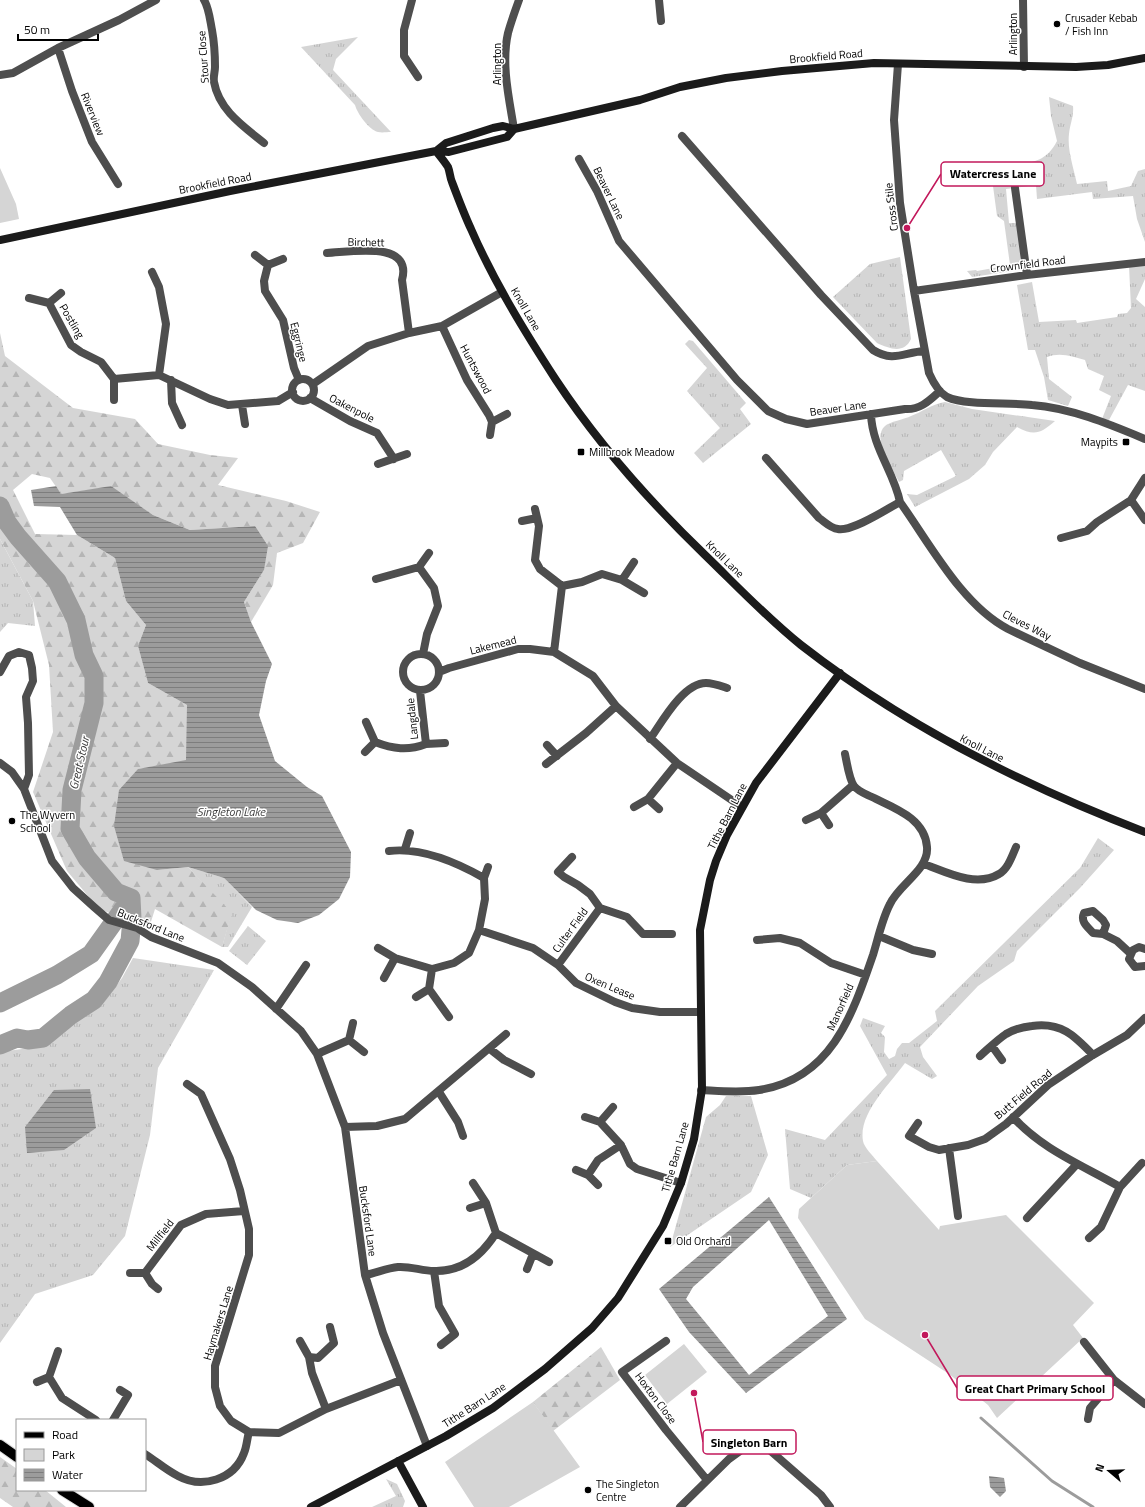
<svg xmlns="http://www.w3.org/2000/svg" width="1145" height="1507" font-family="'Titillium Web',sans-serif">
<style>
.grass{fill:url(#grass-tufts)}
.forest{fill:url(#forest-firs)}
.green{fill:#d5d5d5}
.water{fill:url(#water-rules);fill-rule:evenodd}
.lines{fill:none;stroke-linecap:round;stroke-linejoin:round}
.stream{stroke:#9c9c9c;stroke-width:3}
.river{stroke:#9c9c9c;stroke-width:19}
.primary-casing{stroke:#dbdbdb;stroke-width:12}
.street{stroke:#4e4e4e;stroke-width:8}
.secondary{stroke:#1b1b1b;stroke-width:8}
.primary{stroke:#000;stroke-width:10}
.poi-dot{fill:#000;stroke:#fff;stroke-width:1.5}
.labels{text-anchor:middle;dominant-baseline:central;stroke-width:3;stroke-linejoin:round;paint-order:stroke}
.poi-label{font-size:11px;fill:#000;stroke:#fff;text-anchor:start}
.street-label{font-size:11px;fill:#000;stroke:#fff}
.water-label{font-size:12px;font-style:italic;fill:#3d3d3d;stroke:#fff}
.leader{fill:none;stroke:#c2185b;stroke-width:1.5}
.callout-dot{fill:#c2185b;stroke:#fff;stroke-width:1.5}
.callout{fill:#fff;stroke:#c2185b;stroke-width:1.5}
.callout-label{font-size:12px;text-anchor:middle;font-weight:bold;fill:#000}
</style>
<defs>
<pattern id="grass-tufts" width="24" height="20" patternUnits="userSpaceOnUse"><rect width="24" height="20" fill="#d5d5d5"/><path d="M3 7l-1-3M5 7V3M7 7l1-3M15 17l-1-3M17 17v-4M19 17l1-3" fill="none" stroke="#b5b5b5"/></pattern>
<pattern id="forest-firs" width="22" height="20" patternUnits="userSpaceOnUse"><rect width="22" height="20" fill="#d5d5d5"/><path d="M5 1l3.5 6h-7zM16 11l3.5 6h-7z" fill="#b5b5b5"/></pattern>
<pattern id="water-rules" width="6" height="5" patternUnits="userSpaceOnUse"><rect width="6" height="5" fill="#9c9c9c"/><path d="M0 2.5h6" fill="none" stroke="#7d7d7d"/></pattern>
</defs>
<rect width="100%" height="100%" fill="#fff"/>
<!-- grass -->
<path class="grass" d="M358,37L336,59L333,70L391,132C387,132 382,133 378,132C369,130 357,113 355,105L301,47Z
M1049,97L1073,106C1074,116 1070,124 1069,134C1067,150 1074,169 1077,184L1107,181L1108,191L1131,186L1138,171L1145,169V242L1137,219L1133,196L1093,199L1092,192L1037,199L1036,185L1006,189L1009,223H1017C1018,235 1027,265 1013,271L972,277L967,271L976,270L977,271L1010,265L1004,221L997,216L991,171L993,167C1019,162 1043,169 1057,141L1051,116Z
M900,257L911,339C904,354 890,349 877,343L833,297L870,264Z
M1129,266H1145V279L1136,299L1145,307V391L1128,385L1109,420L1102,419L1111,396L1099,390L1104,376L1088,369L1085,360C1073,356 1059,352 1047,357L1049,379L1072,397L1068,406L1048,400L1044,377L1035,350H1028L1017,285L1032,282L1039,322L1076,320L1077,323L1117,317L1118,314L1127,313L1131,308Z
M689,340L693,341L746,403L740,409L751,424L703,463L694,453L720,428L687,391L707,368L685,344Z
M945,402L972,409L1055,421C1040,434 1034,436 1017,427L993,452L985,465L969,479L915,507L907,494L917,495L956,476L941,450L904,471L903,480L899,482C893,469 871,438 885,426C889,422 905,419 911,416C922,412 932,404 945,402Z
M0,539L33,601L35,626L8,623L0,632Z
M1098,838L1114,850L1080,888L1017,951L1014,961L978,986L920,1047L923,1057L937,1076L932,1079L905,1063C891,1083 858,1113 863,1141C864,1147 873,1156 877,1161L847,1165L811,1198L790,1189L785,1129L825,1140L887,1075L860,1026L863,1018L885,1026L881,1033L885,1037L884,1052L889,1059L895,1056L897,1049L902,1043H909L937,1021L935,1011L1080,868Z
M188,867L224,878L252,907L228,947H222L231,914Z
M248,926L266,941L247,965L229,951Z
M133,958L214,970L158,1068L150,1135L125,1236L93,1275L35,1294L0,1343V1052L29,1048L50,1043L60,1032L101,1006L122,978Z
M726,1096H751L768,1155L751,1192L670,1247L706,1117L720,1105Z
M386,1479L397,1484L405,1501L403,1507H372L396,1496Z"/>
<!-- forest -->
<path class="forest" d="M0,333L5,356L73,408L135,419L158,444L210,455L238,458L218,485L286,501L320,512L303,543L277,553L273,585L251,622L244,602L264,570L255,526L190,530L153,515L111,487L61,494L50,478L32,474L13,490L35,534L77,535L115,558L126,601L146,625L138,646L148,683L187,705V761L138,769L157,870L188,867L232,913L222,947L155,909L149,928L99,909L67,871L33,792L53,732L49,665L33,601L0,539Z
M601,1347L620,1380L553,1431L533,1402Z
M0,1457L17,1469V1490H45L66,1507H13L0,1498Z"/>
<!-- green -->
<path class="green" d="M0,168L16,204L19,219L0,223Z
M877,1161L939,1230L940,1226L1006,1215L1094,1303L1073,1325L1083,1338L997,1418L988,1405L949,1374L865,1319L798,1218L799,1209L847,1165Z
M684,1344L707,1372L667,1404L645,1375Z
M533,1402L580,1467L509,1507H474L445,1462Z"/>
<!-- water -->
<path class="water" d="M56,486L61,494L111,486L153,515L190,530L255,526L268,546L264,570L244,602L251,622L272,664L266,681L259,715L275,761L307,787L322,796L351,852L350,877L339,899L319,915L298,923L277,920L256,910L224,878L188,867L157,870L124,861L114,826L119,790L138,769L186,760L187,705L148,683L138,646L146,625L126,601L115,558L77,535L60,507L34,506L31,490Z
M90,1089L96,1128L64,1150L27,1153L25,1127L54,1090Z
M769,1197L847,1319L746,1393L689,1332L659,1289ZM769,1220L828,1316L749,1375L686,1299L693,1287Z
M989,1476L1004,1478L1006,1491L1000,1497L990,1487Z"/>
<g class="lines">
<!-- stream -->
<path class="stream" d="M981,1418L1052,1481L1093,1507"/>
<!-- river -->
<path class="river" d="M0,506L7,522L18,537L57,581L76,620L84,655L94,676V703L72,790L70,829L87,858L116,892L131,898L132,919L130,941L108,982L94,1000L71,1015L43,1038L28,1040L17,1038L0,1045
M0,1003L57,975L91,954L131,898"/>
<!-- primary casing -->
<g class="primary-casing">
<path id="primary" d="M0,1445L17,1457
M62,1490L89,1507"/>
</g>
<!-- street -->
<path class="street" d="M204,0C209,8 210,20 212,30C214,41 215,54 215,67C215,72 213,77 214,82C219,110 243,126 264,143
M412,0L404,30V56L418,77
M659,0L661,21
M1023,0L1024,67
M58,48L72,91L92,142L118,184
M898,64L894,120L900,203L914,291L929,373C933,382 938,392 947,397C967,406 1009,402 1032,405C1071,408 1109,424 1145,439
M0,75L13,73L58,48L119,20L156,0
M514,129C509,98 501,64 508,33C511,22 515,11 519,0
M682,136L821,295L873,350C894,363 904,352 925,351
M579,159L597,191L619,241L737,380L768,411L786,419L807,424L905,409C920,410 929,401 940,391
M1015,188L1027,275
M327,253C351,252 413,240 402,280L409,333
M255,255L268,265L283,259
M268,265L264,281L265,291L283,320L294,368L299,380
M152,272L159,287L166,324L159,375
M914,291L1027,275L1145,262
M29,298L49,303L61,293
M49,303L71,345L81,352L101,362L114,379
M442,326L467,380L489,415L492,422L490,435
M114,379L159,375L210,399L228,405L278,401L293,392
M292 390a11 11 0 1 1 22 0a11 11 0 1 1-22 0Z
M171,380L172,403L182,425
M313,384L368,346L409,333L442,326L502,292
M310,398L350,421L377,433L394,459
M114,400V379
M242,405L245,424
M871,414C872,447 894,472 900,502C930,544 962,605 1008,629L1080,663L1145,689
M492,422L507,414
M766,458L819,518C825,522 830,528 838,529C852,532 887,509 900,502
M378,464L407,454
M1131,500L1145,520
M535,509L539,526L535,560L540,569L562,586L554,652
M522,521L537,518
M1061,538L1087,531L1097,522L1131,500L1145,478
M419,567L429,553
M376,579L419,567L434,588L438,606L427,634L423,654
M622,580L634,562
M562,586L582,582L602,574L622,580L644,593
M403 672a18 18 0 1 1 36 0a18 18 0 1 1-36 0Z
M0,672L9,656L19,652L29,655L32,668L33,681L26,697L28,723L29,775L24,789
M439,672L449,668L518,649H530L554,652L593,676L616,706L677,763L742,807
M366,722L375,742C393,749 408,751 426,744L420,691
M650,739C662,722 683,683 706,683C713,683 721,686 727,688
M426,744L445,743
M547,745L557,756
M365,752L375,742
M0,763L12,772L24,789L52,861L73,888L94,907L109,920L137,928L151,937L218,963L252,987L301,1031L317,1054L345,1127L365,1275L383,1333L427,1446
M546,764L586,733L616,706
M648,799L659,809
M634,807L648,799L677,763
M821,813L829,825
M806,820L821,813L853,785
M405,849L410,833
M572,857L558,872L564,877L578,885L590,894L600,908L627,917L643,934H672
M924,864C946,872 976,888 999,874C1008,869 1012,856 1016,847
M484,878L488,867
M479,930L533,948L558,965L576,983L615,1002L632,1008L660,1012H701
M1103,934L1106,925L1103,920L1093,911L1084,913C1080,922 1088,927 1093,933L1103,934L1117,941L1130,953
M879,936L913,950L932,954
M757,940L780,938L800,943L831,963L866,975
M378,948L395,958L432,969L454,963L469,953L479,930L485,899L484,878C456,862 422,847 389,851
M1145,949L1139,947L1133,950L1129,959L1135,967L1145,966
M558,965L600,908
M432,969L429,989L449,1017
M384,978L395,958
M416,997L429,989
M276,1009L306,965
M353,1023L349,1040L364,1052
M992,1046L1002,1060
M490,1049L504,1060L531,1074
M317,1054L349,1040
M980,1056C988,1049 997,1040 1006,1034C1014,1029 1023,1027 1032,1026C1061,1022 1074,1035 1093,1055
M187,1084L201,1094L230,1159L240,1190L249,1229V1255L215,1366V1387L220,1406L231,1421L249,1432L279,1433L326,1409L401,1380
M701,1090C720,1091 740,1093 759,1090C831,1079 852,1016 873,955C878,939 882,919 890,904C899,884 929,870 927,847C925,818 894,808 872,797C866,794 859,792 854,786C849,779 847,763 845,754
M439,1092L458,1122L463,1136
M585,1117L600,1122L621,1145L630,1164L637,1169L681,1183
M1013,1117C1041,1149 1084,1166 1120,1187
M600,1122L613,1107
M918,1123L909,1136L929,1147L939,1150L968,1145L985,1139L1006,1124L1048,1085L1093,1055L1127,1035L1145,1018
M345,1127L377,1126L405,1119L506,1034
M949,1148L958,1216
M576,1170L588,1175L598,1185
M588,1175L598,1160L621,1145
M473,1183L486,1203L496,1233L549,1262
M470,1208L486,1203
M1027,1218L1077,1164
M1089,1238L1101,1227L1120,1187L1142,1163
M527,1269L533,1254
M434,1271L439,1306L455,1334L441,1345
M130,1273H145L152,1284L158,1289
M145,1273L181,1225L206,1214L244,1211
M365,1275C376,1273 387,1268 398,1267C410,1266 422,1271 434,1271C463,1272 482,1255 496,1233
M300,1341L309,1357L312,1373L326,1409
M666,1341L622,1372L666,1430L707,1480
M1084,1342L1114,1380L1145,1404
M58,1351L49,1377L62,1398L96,1420
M309,1357L318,1358L334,1343L330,1327
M37,1382L49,1377
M1088,1419L1090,1408L1114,1380
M113,1420L128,1395L120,1390
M145,1454C156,1461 166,1470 178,1476C202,1489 234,1480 244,1453C247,1446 247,1438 249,1432
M680,1507L729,1459L751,1443L765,1446L821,1495L830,1507"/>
<!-- secondary -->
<path class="secondary" d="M436,151C440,156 445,162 448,167C450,172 450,178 452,182C458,198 464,214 471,229C494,282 525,332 556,380C599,445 649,501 705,555C736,585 767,618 801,645C905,726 1022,785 1145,832
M436,151L446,143L493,128L503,126L514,129L640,100L680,87L726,78L782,71L874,63L1076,67L1108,65L1145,58
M0,240L230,191L436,151L449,152L507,137L514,129
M398,1461L423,1507
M311,1507L446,1436L493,1408L545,1369L592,1328L618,1298L663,1226L681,1183L694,1139L702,1089L700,930L710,880L716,861L727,835L756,783L840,673"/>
<!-- primary -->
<use href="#primary" class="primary"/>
</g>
<!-- markers -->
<g class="poi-dot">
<circle cx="1057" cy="24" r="4"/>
<rect x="1122" y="438" width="8" height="8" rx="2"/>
<rect x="577" y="448" width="8" height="8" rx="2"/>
<circle cx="12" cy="821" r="4"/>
<rect x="664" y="1237" width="8" height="8" rx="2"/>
<circle cx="588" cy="1490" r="4"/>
</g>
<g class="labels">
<!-- poi labels -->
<g class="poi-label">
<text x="1065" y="18">Crusader Kebab<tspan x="1065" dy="13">/ Fish Inn</tspan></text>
<text x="1118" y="442" text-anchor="end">Maypits</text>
<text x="589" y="452">Millbrook Meadow</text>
<text x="20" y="815">The Wyvern<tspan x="20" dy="13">School</tspan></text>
<text x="676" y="1241">Old Orchard</text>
<text x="596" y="1484">The Singleton<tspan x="596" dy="13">Centre</tspan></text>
</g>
<!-- street labels -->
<g class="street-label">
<text transform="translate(1013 34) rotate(-90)">Arlington</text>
<text transform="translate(826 56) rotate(-5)">Brookfield Road</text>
<text transform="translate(203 57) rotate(-94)">Stour Close</text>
<text transform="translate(497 64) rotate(-90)">Arlington</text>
<text transform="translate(93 114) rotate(68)">Riverview</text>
<text transform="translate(215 183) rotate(-11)">Brookfield Road</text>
<text transform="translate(609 193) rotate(64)">Beaver Lane</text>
<text transform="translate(891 207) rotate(-97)">Cross Stile</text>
<text transform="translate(366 242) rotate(1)">Birchett</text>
<text transform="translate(1028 264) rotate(-7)">Crownfield Road</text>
<text transform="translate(526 309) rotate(60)">Knoll Lane</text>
<text transform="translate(72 321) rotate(60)">Postling</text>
<text transform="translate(299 342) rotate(76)">Eggringe</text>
<text transform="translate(476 369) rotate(62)">Huntswood</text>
<text transform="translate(352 408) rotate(27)">Oakenpole</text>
<text transform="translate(838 408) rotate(-8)">Beaver Lane</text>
<text transform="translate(725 559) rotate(44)">Knoll Lane</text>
<text transform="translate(1027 625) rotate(27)">Cleves Way</text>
<text transform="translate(493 645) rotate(-14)">Lakemead</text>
<text transform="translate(412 719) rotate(-96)">Langdale</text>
<text transform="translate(982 748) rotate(27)">Knoll Lane</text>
<text transform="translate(727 816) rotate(-63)">Tithe Barn Lane</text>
<text transform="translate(151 925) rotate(22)">Bucksford Lane</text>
<text transform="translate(570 930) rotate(-54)">Culter Field</text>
<text transform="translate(610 986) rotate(23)">Oxen Lease</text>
<text transform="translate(840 1007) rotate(-66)">Manorfield</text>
<text transform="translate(1023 1094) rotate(-40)">Butt Field Road</text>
<text transform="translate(675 1157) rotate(-74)">Tithe Barn Lane</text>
<text transform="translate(368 1221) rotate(82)">Bucksford Lane</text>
<text transform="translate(160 1235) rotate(-52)">Millfield</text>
<text transform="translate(218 1323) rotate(-73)">Haymakers Lane</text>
<text transform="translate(656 1398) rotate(53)">Hoxton Close</text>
<text transform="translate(474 1405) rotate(-33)">Tithe Barn Lane</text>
</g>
<!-- water labels -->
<g class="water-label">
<text transform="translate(79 763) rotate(-77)">Great Stour</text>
<text x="231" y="811">Singleton Lake</text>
</g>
</g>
<!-- callouts -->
<path class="leader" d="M907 228L941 174M925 1335L957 1388M694 1393L703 1442"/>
<g class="callout-dot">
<circle cx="907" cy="228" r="4"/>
<circle cx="925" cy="1335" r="4"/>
<circle cx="694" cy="1393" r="4"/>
</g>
<g class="callout">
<rect x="941" y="162" width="103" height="24" rx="4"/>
<rect x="957" y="1376" width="156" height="24" rx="4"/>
<rect x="703" y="1430" width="93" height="24" rx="4"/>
</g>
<g class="callout-label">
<text x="993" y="178">Watercress Lane</text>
<text x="1035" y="1393">Great Chart Primary School</text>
<text x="749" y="1447">Singleton Barn</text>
</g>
<!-- legend -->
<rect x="16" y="1419" width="130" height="72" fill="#ffffff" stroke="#999999"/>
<rect x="24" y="1432" width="20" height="6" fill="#000000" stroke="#999999"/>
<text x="52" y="1439" font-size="12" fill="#000000">Road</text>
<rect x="24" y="1449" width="20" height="12" fill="#d5d5d5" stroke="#999999"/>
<text x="52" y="1459" font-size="12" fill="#000000">Park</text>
<rect x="24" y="1469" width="20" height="12" fill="url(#water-rules)" stroke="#999999"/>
<text x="52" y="1479" font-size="12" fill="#000000">Water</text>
<!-- north arrow -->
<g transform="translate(1109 1471) rotate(289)" stroke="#ffffff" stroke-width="3" paint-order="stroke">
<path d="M0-3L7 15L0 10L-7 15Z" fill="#000000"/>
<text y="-6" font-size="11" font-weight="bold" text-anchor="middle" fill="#000000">N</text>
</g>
<!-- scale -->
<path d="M18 34v6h80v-6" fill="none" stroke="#000000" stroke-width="2"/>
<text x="24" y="34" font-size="12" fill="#000000" stroke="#ffffff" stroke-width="3" paint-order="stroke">50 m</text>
</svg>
